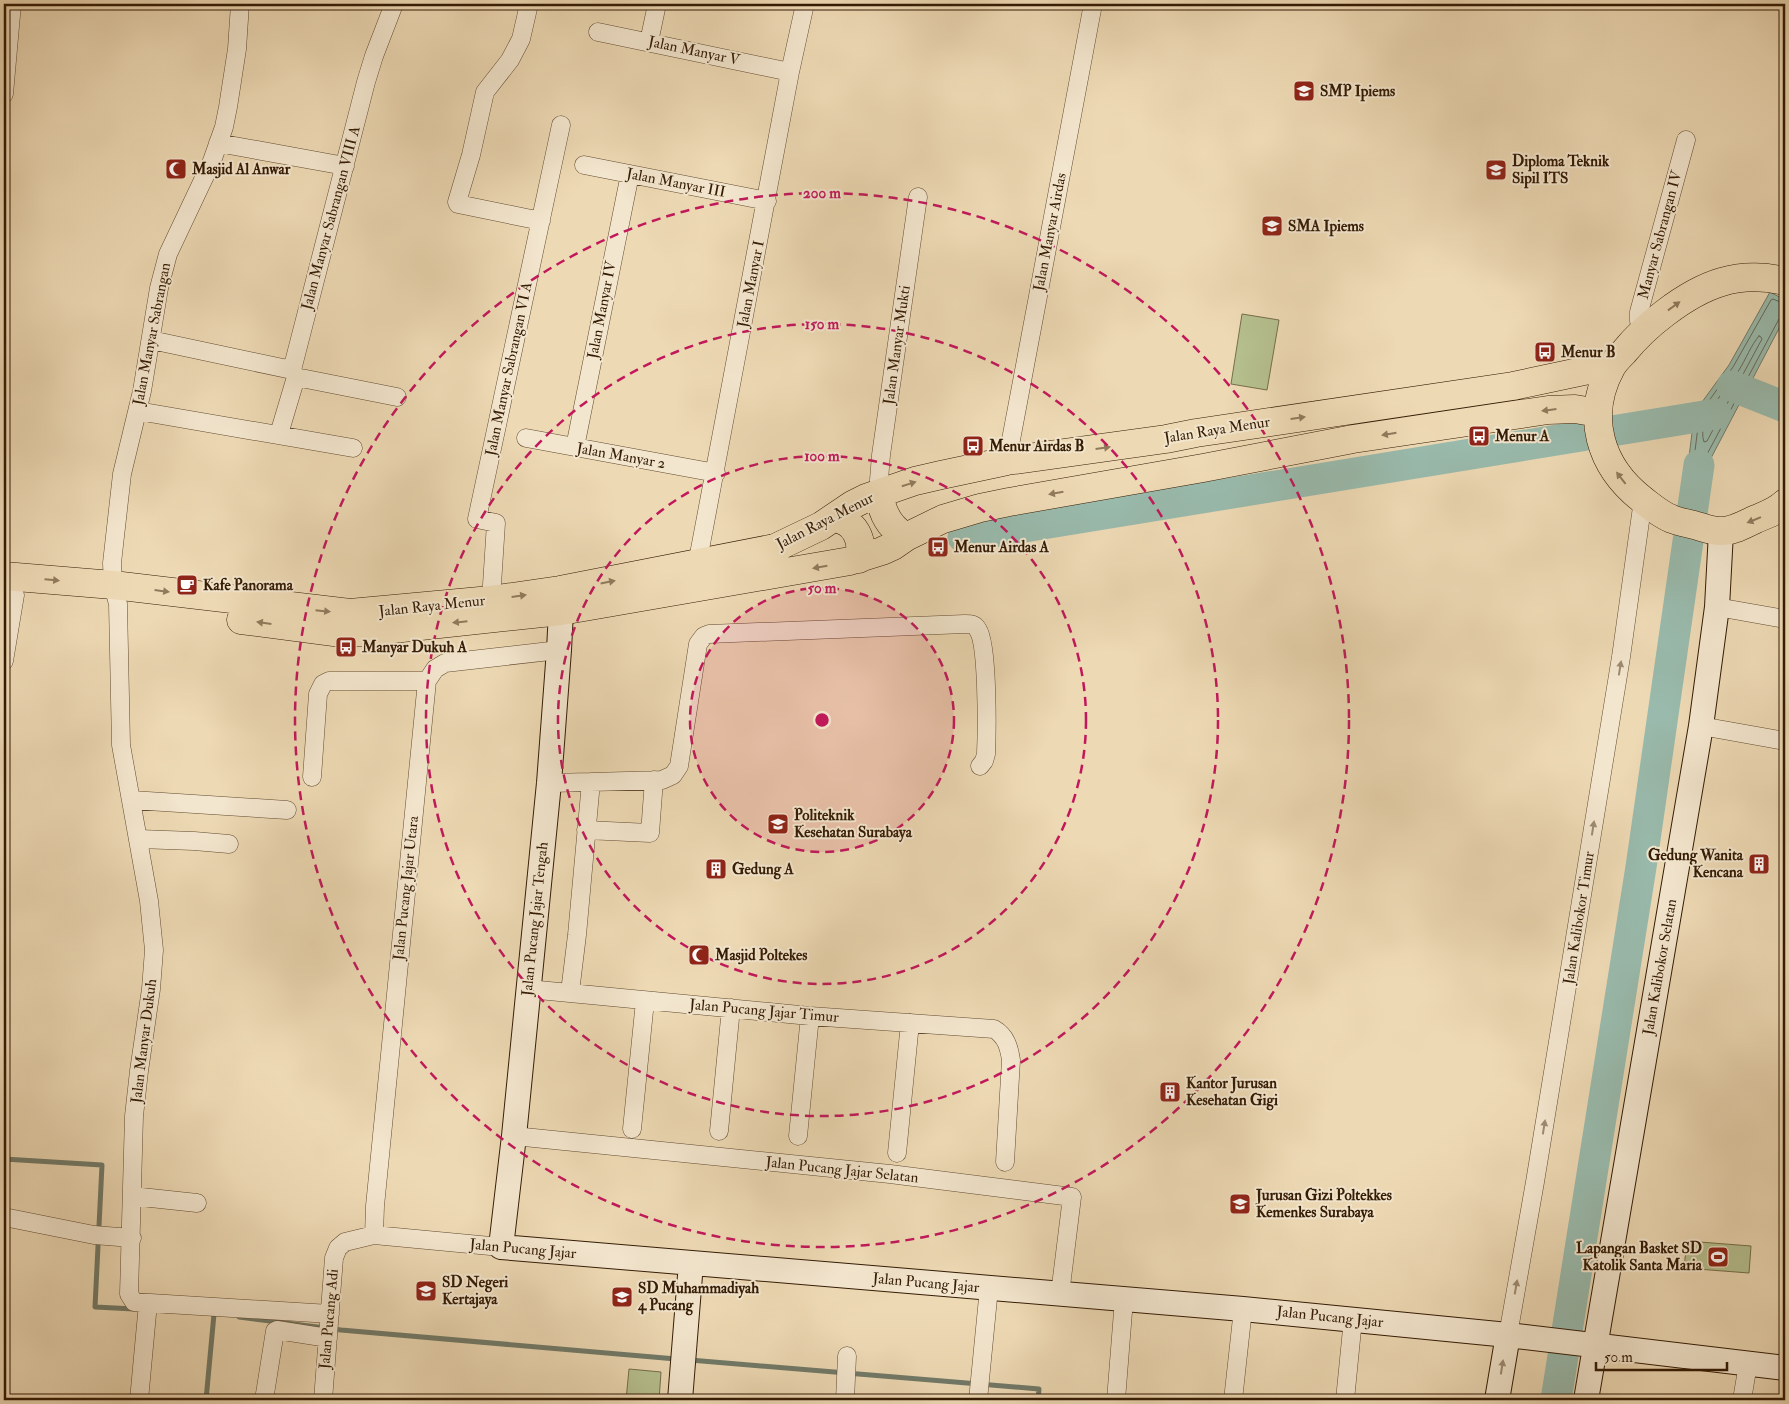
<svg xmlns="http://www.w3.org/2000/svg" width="1789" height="1404" font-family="'IM FELL Double Pica',serif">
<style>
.green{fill:#b6c08f;stroke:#756e4a}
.water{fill:#99baac;stroke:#717a69}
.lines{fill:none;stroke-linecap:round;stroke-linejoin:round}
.shore{stroke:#666a58;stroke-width:1}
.stream{stroke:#717a69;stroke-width:5}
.river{stroke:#99baac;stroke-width:31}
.street-casing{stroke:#624a30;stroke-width:19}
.secondary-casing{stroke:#341b04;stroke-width:26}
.primary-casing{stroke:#341b04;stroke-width:29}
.street{stroke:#f3e6ce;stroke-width:18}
.secondary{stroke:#f3e6ce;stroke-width:24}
.primary{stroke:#edd9b4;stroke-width:28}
.oneway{fill:#907a5c}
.oneway2{fill:#9d8b73}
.ring{fill:none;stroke:#c2185b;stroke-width:2.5;stroke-dasharray:9 6}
.labels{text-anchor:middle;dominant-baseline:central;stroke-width:4;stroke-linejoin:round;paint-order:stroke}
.street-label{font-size:15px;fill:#341b04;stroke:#f3e6ce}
.poi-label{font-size:15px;font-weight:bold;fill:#341b04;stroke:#f3e6ce;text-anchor:start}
.centre{fill:#c2185b;stroke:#f3e6ce;stroke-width:2.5}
.ring-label{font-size:15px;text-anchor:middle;font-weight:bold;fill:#c2185b;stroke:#f3e6ce;stroke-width:4;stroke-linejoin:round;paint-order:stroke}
</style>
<rect width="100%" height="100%" fill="#edd9b4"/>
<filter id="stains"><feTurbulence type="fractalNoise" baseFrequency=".004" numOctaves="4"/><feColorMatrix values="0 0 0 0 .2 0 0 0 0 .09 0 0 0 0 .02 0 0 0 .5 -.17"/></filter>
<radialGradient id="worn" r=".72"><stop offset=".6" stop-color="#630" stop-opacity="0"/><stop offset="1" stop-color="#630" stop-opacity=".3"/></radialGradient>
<!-- green -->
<path class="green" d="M1242,314L1279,320L1267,390L1231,384Z
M1687,1241L1751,1246L1749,1273L1684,1268Z
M629,1369L661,1372L659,1400H626Z"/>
<!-- water -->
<path class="water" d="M1770,292L1785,300V317L1710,460L1703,507L1683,505L1693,425L1702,402L1729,365Z"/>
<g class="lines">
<!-- shore -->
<path class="shore" d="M1785,304L1773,299L1771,300L1733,367L1706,405L1698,427L1689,498L1690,500H1699L1705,458L1779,319L1785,316
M1759,336L1761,337L1762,339L1707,441L1704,442C1696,419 1728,388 1739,370C1746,359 1751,345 1759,336Z"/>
<!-- stream -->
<path class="stream" d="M4,1159L102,1165L95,1307L134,1309
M239,1317L341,1330L676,1359
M690,1360L1039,1389L1038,1400
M206,1400L214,1314"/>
<!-- river -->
<path class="river" d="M1732,386L1785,407
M963,537L1716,414
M1556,1400L1641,867L1699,465"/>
<!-- street casing -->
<g class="street-casing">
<path id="street" d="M240,4L237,49L228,107L224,127L212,161L168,254L159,288L142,391L122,474L112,563L113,585L118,604L121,745L149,901L154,950L151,989L139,1071L134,1116L129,1294L134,1302L330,1314
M529,4L521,39L510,60L485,92L471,155L457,202L458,204L541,221
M598,32L790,72
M649,42L657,4
M4,94L12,4
M218,143L345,166
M584,165L767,201
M1644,329L1639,321V312L1686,140
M151,340L292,370
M296,377L397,397
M138,411L353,448
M279,434L296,377L292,370L366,82L374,56L394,4
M526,438L716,473
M575,447L630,174
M1007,461L1093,4
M880,493L879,480L881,455L918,197
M697,565L790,72L805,4
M491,600L496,523L477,519L561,125
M1717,607L1785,619
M4,661L15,595
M1701,726L1785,741
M312,777L318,694L323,684L329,681H427
M591,782L662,780L673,775L679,766L698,644L704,636L709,634L965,624C971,624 975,624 978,630C988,645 987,732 986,754L984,761L980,766
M549,783L591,782L577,935L570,992
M132,800L287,810
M586,830L650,833L654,780
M139,839L194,841L229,844
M528,989L810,1016L994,1029C1006,1036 1009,1047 1011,1060L1005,1162
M632,1129L645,1001
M719,1131L731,1008
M514,1136L890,1174L1072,1197L1060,1294
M798,1136L810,1016
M897,1153L910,1023
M132,1196L197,1203
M4,1217L94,1235L132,1238
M374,1235L375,1206L427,681L435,669L445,663L559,650
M1508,1335L1535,1182L1621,657L1643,500
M139,1400L148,1303
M264,1400L275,1331L277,1330L328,1338
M323,1400L334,1258L338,1248L345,1242L374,1235L501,1247
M845,1400L847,1356
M978,1400L989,1288
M1116,1400L1124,1299
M1233,1400L1243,1309
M1345,1400L1353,1319
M1742,1400L1748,1364"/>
</g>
<!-- secondary casing -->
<g class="secondary-casing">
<path id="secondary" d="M560,592L561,611L559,650L549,783L514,1136L501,1247L1243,1309L1508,1335L1785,1368
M680,1400L691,1263
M1497,1400L1508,1335
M1586,1400L1701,726L1717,607L1721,532"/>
</g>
<!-- primary casing -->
<g class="primary-casing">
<path id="primary" d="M1785,281C1738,270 1703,284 1665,313C1649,325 1637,336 1624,352C1620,356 1615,361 1612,366C1584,416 1600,467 1643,500C1652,507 1661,515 1672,519C1679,522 1687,523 1694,525C1702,527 1711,531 1720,531C1732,532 1745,524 1756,519C1766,515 1777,511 1785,503
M880,493C881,512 889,527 906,537
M834,518C855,521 864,540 859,559
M4,576L113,585L350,613L491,600L560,590L775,548L821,526L852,505L866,498L915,481L941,475L1007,461L1166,439L1196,433L1513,386L1612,365
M241,620L334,632H365L561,611L850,561L882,551L893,546L906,537L943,519L980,508L1009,502L1203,468L1353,439L1548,410L1575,409L1598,413"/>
</g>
<!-- street -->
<use href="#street" class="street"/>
<!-- secondary -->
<use href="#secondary" class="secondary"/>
<!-- primary -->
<use href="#primary" class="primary"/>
</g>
<!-- one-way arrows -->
<defs><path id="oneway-solid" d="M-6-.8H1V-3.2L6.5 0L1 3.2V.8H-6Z" transform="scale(1.25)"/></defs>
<g class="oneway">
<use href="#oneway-solid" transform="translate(1674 306) rotate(-36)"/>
<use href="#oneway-solid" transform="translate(1549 410) rotate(173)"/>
<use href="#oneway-solid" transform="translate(1298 418) rotate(-8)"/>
<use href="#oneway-solid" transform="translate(1389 434) rotate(171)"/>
<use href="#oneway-solid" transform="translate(1103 448) rotate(-8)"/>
<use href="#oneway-solid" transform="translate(1621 478) rotate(-128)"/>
<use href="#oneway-solid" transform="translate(909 484) rotate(-17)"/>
<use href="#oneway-solid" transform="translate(1056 493) rotate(170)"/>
<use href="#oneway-solid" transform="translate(1754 520) rotate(158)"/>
<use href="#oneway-solid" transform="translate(820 567) rotate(170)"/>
<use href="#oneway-solid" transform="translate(52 580) rotate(5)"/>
<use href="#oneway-solid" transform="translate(608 582) rotate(-11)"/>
<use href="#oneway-solid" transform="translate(162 591) rotate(7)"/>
<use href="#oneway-solid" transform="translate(519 596) rotate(-8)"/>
<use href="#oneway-solid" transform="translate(323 611) rotate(6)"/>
<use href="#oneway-solid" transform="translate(460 622) rotate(174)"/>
<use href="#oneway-solid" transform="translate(264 623) rotate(-172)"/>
</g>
<g class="oneway2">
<use href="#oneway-solid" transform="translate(1620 668) rotate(-81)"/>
<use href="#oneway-solid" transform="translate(1593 828) rotate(-81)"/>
<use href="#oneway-solid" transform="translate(1544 1127) rotate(-81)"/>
<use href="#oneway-solid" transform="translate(1516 1287) rotate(-80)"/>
<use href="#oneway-solid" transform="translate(1502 1367) rotate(-81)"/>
</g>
<!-- distance rings -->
<circle cx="822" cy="720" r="132" fill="#c2185b" fill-opacity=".12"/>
<g class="ring">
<circle cx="822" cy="720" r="132"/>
<circle cx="822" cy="720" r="264"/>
<circle cx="822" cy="720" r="396"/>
<circle cx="822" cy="720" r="527"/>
</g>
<!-- icons -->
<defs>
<g id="school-square" transform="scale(1.125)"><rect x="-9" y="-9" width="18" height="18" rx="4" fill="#8f2418" stroke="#f3e6ce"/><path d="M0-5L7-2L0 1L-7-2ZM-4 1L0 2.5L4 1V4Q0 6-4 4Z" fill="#fff"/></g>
<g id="mosque-square" transform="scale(1.125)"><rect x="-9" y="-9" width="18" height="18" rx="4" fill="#8f2418" stroke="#f3e6ce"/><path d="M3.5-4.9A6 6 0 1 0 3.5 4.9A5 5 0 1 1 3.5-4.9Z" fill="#fff"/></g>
<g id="university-square" transform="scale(1.125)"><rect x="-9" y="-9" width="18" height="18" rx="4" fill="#8f2418" stroke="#f3e6ce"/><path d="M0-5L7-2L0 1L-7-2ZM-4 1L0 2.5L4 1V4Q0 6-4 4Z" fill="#fff"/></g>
<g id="bus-square" transform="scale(1.125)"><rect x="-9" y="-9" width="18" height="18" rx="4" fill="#8f2418" stroke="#f3e6ce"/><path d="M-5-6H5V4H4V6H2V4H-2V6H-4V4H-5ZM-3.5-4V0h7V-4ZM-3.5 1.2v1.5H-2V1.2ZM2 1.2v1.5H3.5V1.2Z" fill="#fff"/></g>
<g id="cafe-square" transform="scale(1.125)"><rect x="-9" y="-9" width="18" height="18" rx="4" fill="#8f2418" stroke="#f3e6ce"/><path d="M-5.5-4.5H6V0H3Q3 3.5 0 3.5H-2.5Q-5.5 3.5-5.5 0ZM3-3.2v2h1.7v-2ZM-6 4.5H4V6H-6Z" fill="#fff"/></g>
<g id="building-square" transform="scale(1.125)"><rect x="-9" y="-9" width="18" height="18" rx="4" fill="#8f2418" stroke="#f3e6ce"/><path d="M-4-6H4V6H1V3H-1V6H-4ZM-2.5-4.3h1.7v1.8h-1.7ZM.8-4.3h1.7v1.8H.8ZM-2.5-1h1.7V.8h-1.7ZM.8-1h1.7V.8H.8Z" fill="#fff"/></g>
<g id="stadium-square" transform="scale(1.125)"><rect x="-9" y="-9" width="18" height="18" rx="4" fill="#8f2418" stroke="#f3e6ce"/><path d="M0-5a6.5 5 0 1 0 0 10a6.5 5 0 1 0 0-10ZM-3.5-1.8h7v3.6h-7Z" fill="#fff"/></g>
</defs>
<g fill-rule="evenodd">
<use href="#school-square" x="1304" y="91"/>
<use href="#mosque-square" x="176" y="169"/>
<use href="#university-square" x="1496" y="170"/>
<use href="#school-square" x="1272" y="226"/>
<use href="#bus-square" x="1545" y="352"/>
<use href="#bus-square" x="1479" y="436"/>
<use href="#bus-square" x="973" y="446"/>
<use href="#bus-square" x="938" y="547"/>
<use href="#cafe-square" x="187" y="585"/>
<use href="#bus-square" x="346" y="647"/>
<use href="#university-square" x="778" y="824"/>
<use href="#building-square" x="1759" y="864"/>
<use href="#building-square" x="716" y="869"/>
<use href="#mosque-square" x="699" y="955"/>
<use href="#building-square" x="1170" y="1092"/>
<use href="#university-square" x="1240" y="1204"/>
<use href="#stadium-square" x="1718" y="1257"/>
<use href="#school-square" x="426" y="1291"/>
<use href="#school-square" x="622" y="1297"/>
</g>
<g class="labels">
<!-- street labels -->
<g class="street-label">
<text transform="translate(694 51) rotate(12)">Jalan Manyar V</text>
<text transform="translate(676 183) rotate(11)">Jalan Manyar III</text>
<text transform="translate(331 218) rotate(-75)">Jalan Manyar Sabrangan VIII A</text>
<text transform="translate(1050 232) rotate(-79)">Jalan Manyar Airdas</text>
<text transform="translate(1660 235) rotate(-75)">Manyar Sabrangan IV</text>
<text transform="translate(751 284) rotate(-79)">Jalan Manyar I</text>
<text transform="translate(602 310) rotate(-79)">Jalan Manyar IV</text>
<text transform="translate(152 334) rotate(-79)">Jalan Manyar Sabrangan</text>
<text transform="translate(897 345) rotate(-82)">Jalan Manyar Mukti</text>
<text transform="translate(509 369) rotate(-78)">Jalan Manyar Sabrangan VI A</text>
<text transform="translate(1217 430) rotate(-9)">Jalan Raya Menur</text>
<text transform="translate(621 456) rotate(10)">Jalan Manyar 2</text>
<text transform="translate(825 521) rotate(-27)">Jalan Raya Menur</text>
<text transform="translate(432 606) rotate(-6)">Jalan Raya Menur</text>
<text transform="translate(406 888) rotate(-84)">Jalan Pucang Jajar Utara</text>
<text transform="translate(1579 918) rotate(-81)">Jalan Kalibokor Timur</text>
<text transform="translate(535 919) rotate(-84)">Jalan Pucang Jajar Tengah</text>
<text transform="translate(1660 967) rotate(-80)">Jalan Kalibokor Selatan</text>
<text transform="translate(764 1011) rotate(5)">Jalan Pucang Jajar Timur</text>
<text transform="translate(144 1041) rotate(-83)">Jalan Manyar Dukuh</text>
<text transform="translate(842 1170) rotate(6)">Jalan Pucang Jajar Selatan</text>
<text transform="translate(523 1249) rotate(5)">Jalan Pucang Jajar</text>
<text transform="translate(926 1283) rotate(5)">Jalan Pucang Jajar</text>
<text transform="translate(1330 1317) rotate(6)">Jalan Pucang Jajar</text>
<text transform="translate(329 1319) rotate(-85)">Jalan Pucang Adi</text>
</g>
<!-- poi labels -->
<g class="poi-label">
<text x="1320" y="91">SMP Ipiems</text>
<text x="1512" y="161">Diploma Teknik<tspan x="1512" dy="17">Sipil ITS</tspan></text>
<text x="192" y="169">Masjid Al Anwar</text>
<text x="1288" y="226">SMA Ipiems</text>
<text x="1561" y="352">Menur B</text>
<text x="1495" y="436">Menur A</text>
<text x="989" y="446">Menur Airdas B</text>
<text x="954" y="547">Menur Airdas A</text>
<text x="203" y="585">Kafe Panorama</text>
<text x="362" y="647">Manyar Dukuh A</text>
<text x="794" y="815">Politeknik<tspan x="794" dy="17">Kesehatan Surabaya</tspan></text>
<text x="1743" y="855" text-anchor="end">Gedung Wanita<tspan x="1743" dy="17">Kencana</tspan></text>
<text x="732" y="869">Gedung A</text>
<text x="715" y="955">Masjid Poltekes</text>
<text x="1186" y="1083">Kantor Jurusan<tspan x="1186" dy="17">Kesehatan Gigi</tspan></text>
<text x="1256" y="1195">Jurusan Gizi Poltekkes<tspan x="1256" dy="17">Kemenkes Surabaya</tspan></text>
<text x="1702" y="1248" text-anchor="end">Lapangan Basket SD<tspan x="1702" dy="17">Katolik Santa Maria</tspan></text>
<text x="442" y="1282">SD Negeri<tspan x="442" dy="17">Kertajaya</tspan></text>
<text x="638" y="1288">SD Muhammadiyah<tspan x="638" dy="17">4 Pucang</tspan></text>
</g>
</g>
<circle cx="822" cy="720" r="8" class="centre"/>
<g class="ring-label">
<text x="822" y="198">200 m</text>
<text x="822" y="329">150 m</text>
<text x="822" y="461">100 m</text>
<text x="822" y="593">50 m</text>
</g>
<!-- margin -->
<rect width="1789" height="1404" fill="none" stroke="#edd9b4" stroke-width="20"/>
<rect x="5" y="5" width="1779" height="1394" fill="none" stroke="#341b04" stroke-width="2.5"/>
<rect x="10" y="10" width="1769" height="1384" fill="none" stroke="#341b04"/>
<!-- scale -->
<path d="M1596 1362v8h131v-8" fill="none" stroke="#341b04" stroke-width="2.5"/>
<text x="1604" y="1362" font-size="15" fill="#341b04" stroke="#f3e6ce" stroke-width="4" paint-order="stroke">50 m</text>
<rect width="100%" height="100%" filter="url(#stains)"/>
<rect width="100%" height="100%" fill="url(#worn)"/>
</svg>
